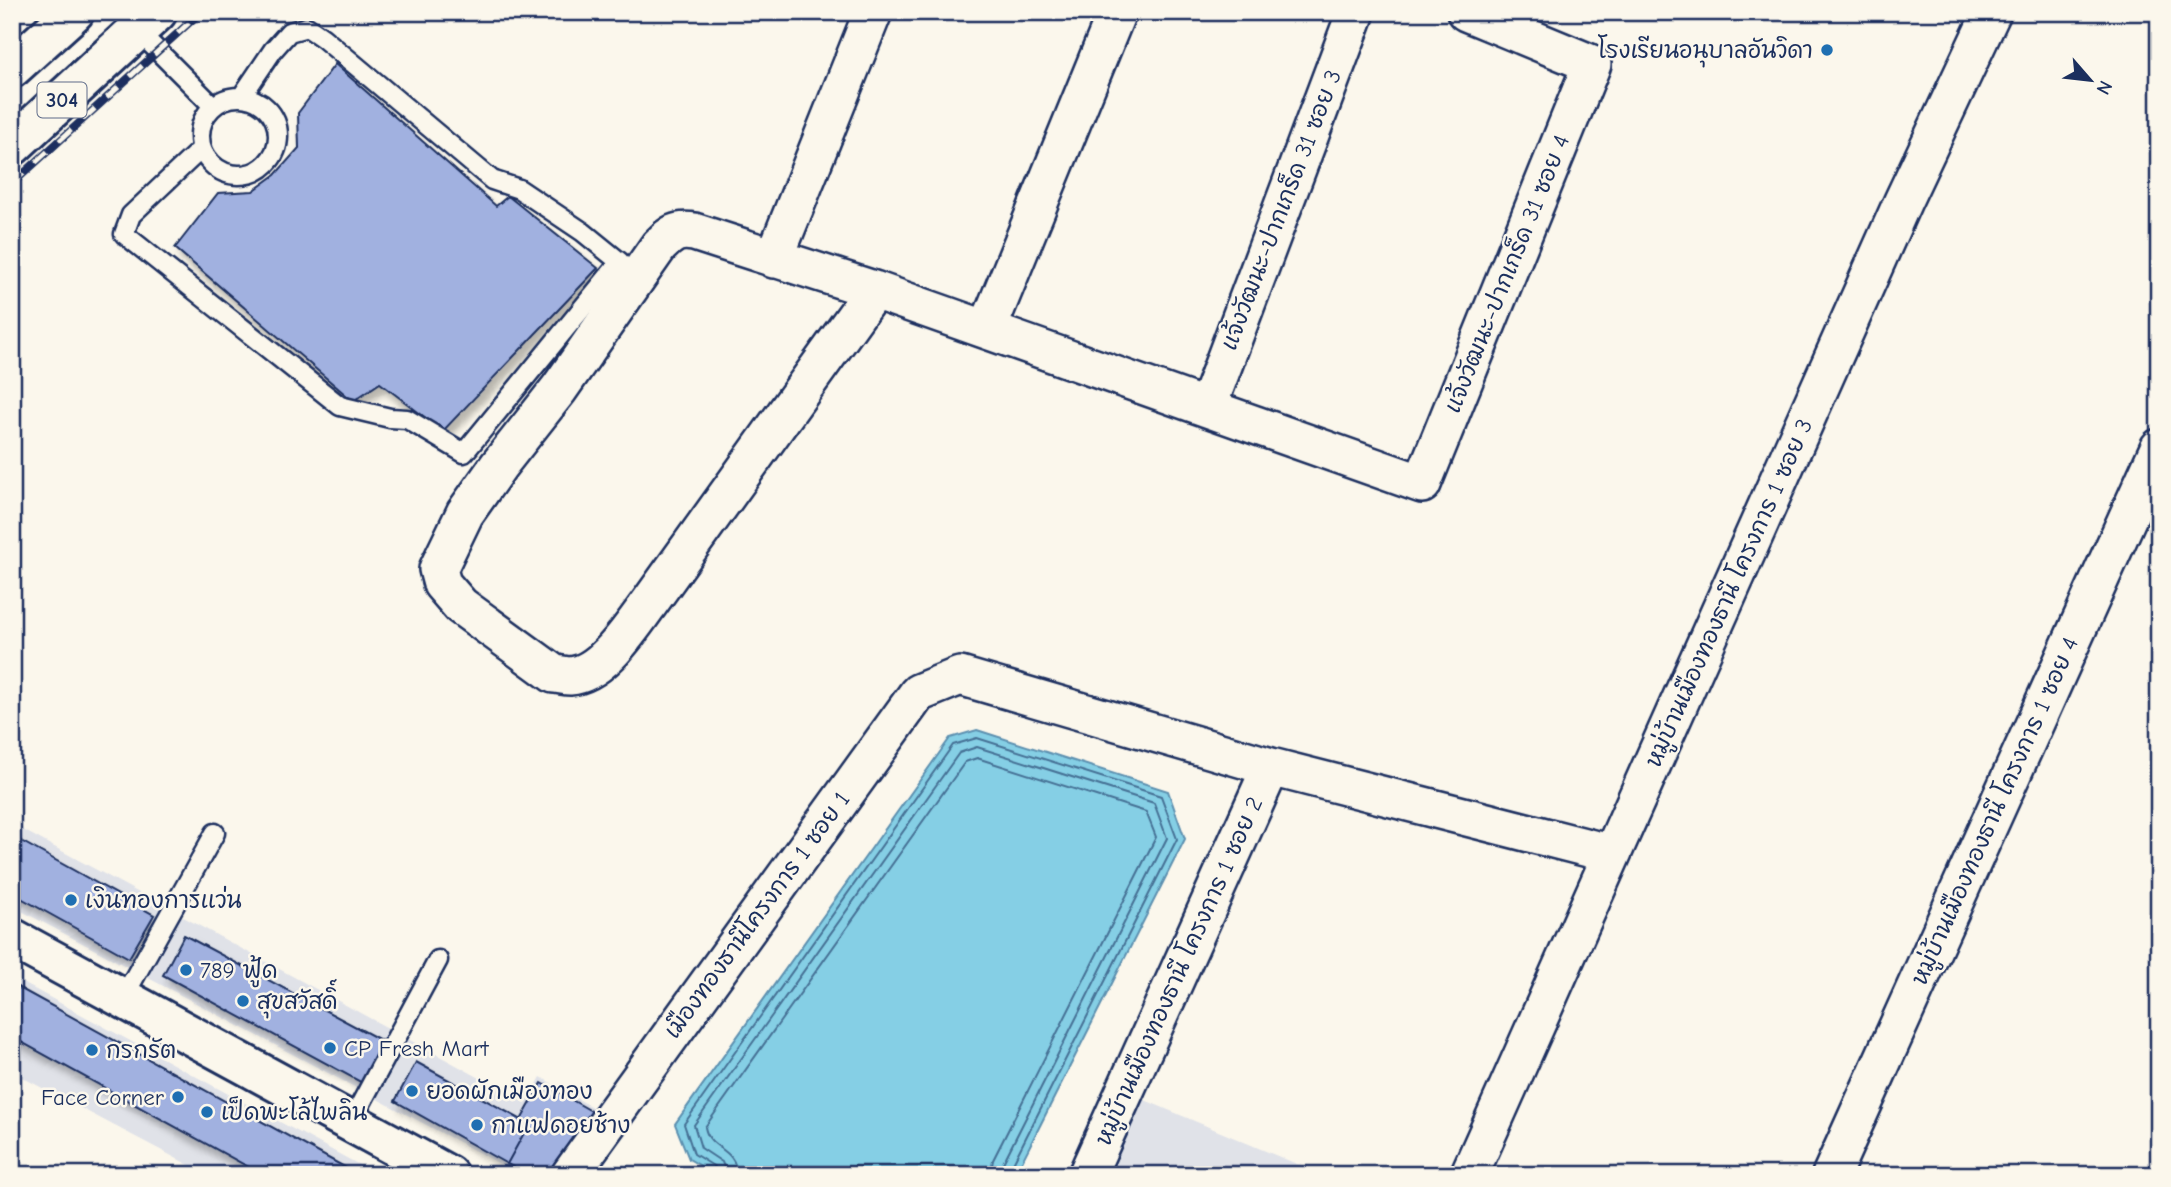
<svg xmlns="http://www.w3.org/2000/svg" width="2171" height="1187" font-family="'Comic Neue','Playpen Sans Thai',sans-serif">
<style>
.built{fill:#e0e2e8}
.water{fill:#85cfe5;stroke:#5b8faf;stroke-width:2}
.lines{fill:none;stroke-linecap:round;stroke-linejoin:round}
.shore{stroke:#456f94;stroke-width:2}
.building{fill:#a1b1e0;stroke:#1b2f5e;stroke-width:2;filter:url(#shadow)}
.lane-casing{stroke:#1b2f5e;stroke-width:23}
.street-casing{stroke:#1b2f5e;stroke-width:42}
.secondary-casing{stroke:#1b2f5e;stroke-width:44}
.primary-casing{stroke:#1b2f5e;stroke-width:44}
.lane{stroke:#fbf7ec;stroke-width:18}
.street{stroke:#fbf7ec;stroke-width:37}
.secondary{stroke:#fbf7ec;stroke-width:38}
.primary{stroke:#fbf7ec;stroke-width:38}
.rail-casing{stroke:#1b2f5e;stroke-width:8}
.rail{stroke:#fbf7ec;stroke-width:5;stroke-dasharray:16;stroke-linecap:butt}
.poi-dot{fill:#1f6fb2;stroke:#fbf7ec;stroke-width:2.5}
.labels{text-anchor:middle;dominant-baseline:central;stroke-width:5;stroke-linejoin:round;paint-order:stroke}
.shield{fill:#fbf7ec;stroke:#5e6b89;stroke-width:2}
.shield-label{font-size:21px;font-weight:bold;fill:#1b2f5e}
.poi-label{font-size:23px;fill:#1b2f5e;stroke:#fbf7ec;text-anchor:start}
.street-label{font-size:23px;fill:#1b2f5e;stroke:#fbf7ec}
</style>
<defs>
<filter id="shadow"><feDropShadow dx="4.5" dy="8" stdDeviation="3.5" flood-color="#0004"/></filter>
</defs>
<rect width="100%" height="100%" fill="#fbf7ec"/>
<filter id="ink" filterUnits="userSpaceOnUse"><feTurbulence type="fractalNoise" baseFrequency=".0143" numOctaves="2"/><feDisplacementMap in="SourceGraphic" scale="14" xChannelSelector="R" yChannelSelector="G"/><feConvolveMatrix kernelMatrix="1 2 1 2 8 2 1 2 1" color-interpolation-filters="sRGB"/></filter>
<g filter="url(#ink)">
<!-- built -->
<path class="built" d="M12,824L526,1103L541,1077L605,1115L559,1175H521L12,906Z
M12,977L378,1175H208L12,1072Z
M1140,1098L1299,1165L1301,1163L1296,1175H1105Z"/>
<!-- water -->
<path class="water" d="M977,730L1168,791L1185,839L1015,1175H716L689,1159L675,1124L950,738Z"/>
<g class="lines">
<!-- shore -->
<path class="shore" d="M718,1175L715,1167L694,1154L684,1124L953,745L977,738L1161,796L1177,839L1010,1169L1009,1175
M727,1175L722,1162L701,1148L694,1125L959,753L977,747L1154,803L1167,838L1002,1165L1001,1175
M737,1175C736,1146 709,1151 705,1127L965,762L977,758L1146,812L1156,837L993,1160L990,1175"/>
</g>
<!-- building -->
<path class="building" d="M335,64L496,206L508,196L598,268L443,431L380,383L353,401L175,248L218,193L253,191L275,175L299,148L298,113Z
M12,836L154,915L129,958L12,893Z
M184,935L388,1044L366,1085L163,975Z
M12,984L359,1175H263L12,1037Z
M416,1062L529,1124L507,1164L395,1101Z
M542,1083L600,1116L556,1175H528L507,1164L529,1124L521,1120Z"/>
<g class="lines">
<!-- lane casing -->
<g class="lane-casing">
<path id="lane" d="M137,30L213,106
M200 136a39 39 0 1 1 78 0a39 39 0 1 1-78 0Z
M202,148L131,215L124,234L340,406L390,418L407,419L464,453L620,262L583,232L519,189L492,180L323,38L307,27L289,32L273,50L242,96
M123,998L215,833
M351,1122L438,960"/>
</g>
<!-- street casing -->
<g class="street-casing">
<path id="street" d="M774,259L873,12
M874,290L648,605C630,629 602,674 570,676C565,676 559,674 554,674L461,606L442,584L438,569L465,513L499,465L559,389L659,246C671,234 677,229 694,232L874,290L1422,484L1592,64L1466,12
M987,330L1117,12
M1207,408L1356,12
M570,1175L918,693L960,676L1271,767L1612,854
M1087,1175L1271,767
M1469,1175L1903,201L1992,12
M1831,1175L2159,448"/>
</g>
<!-- secondary casing -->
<g class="secondary-casing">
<path id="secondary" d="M12,938L448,1175"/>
</g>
<!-- primary casing -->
<g class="primary-casing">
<path id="primary" d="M12,68L74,12
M12,146L157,12"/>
</g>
<!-- lane -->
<use href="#lane" class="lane"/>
<!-- street -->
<use href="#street" class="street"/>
<!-- secondary -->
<use href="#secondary" class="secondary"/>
<!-- primary -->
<use href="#primary" class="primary"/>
<!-- rail casing -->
<g class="rail-casing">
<path id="rail" d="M12,184L201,12"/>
</g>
<!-- rail -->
<use href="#rail" class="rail"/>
</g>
</g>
<!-- markers -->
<g class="poi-dot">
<circle cx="1827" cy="50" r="7"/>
<circle cx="71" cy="900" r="7"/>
<circle cx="186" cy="970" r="7"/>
<circle cx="243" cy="1001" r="7"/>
<circle cx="330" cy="1048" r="7"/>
<circle cx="92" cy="1050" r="7"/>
<circle cx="412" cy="1091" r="7"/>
<circle cx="178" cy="1097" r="7"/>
<circle cx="207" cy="1112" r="7"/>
<circle cx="477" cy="1125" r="7"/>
</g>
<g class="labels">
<!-- shield labels -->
<rect class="shield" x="37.5" y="82.5" width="49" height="35" rx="5"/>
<g class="shield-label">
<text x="62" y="100">304</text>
</g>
<!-- poi labels -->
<g class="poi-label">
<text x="1813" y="50" text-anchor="end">โรงเรียนอนุบาลอันวิดา</text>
<text x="85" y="900">เงินทองการแว่น</text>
<text x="200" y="970">789 ฟู้ด</text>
<text x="257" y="1001">สุขสวัสดิ์</text>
<text x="344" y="1048">CP Fresh Mart</text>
<text x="106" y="1050">กรกรัต</text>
<text x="426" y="1091">ยอดผักเมืองทอง</text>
<text x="164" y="1097" text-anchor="end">Face Corner</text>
<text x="221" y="1112">เป็ดพะโล้ไพลิน</text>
<text x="491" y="1125">กาแฟดอยช้าง</text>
</g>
<!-- street labels -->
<g class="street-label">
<text transform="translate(1281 210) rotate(-69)">แจ้งวัฒนะ-ปากเกร็ด 31 ซอย 3</text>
<text transform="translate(1507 274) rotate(-68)">แจ้งวัฒนะ-ปากเกร็ด 31 ซอย 4</text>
<text transform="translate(1729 593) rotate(-66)">หมู่บ้านเมืองทองธานี โครงการ 1 ซอย 3</text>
<text transform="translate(1995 811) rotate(-66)">หมู่บ้านเมืองทองธานี โครงการ 1 ซอย 4</text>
<text transform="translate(757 915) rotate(-54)">เมืองทองธานีโครงการ 1 ซอย 1</text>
<text transform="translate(1179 971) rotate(-66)">หมู่บ้านเมืองทองธานี โครงการ 1 ซอย 2</text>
</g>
</g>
<!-- margin -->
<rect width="2171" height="1187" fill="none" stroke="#fbf7ec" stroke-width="42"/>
<rect x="21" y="21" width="2129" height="1145" fill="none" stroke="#1b2f5e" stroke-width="2.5" filter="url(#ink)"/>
<!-- north arrow -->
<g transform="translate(2090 80) rotate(118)" stroke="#fbf7ec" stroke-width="5" paint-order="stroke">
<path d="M0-5L12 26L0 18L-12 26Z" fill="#1b2f5e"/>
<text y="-10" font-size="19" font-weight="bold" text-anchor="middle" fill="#1b2f5e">N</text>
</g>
</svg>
